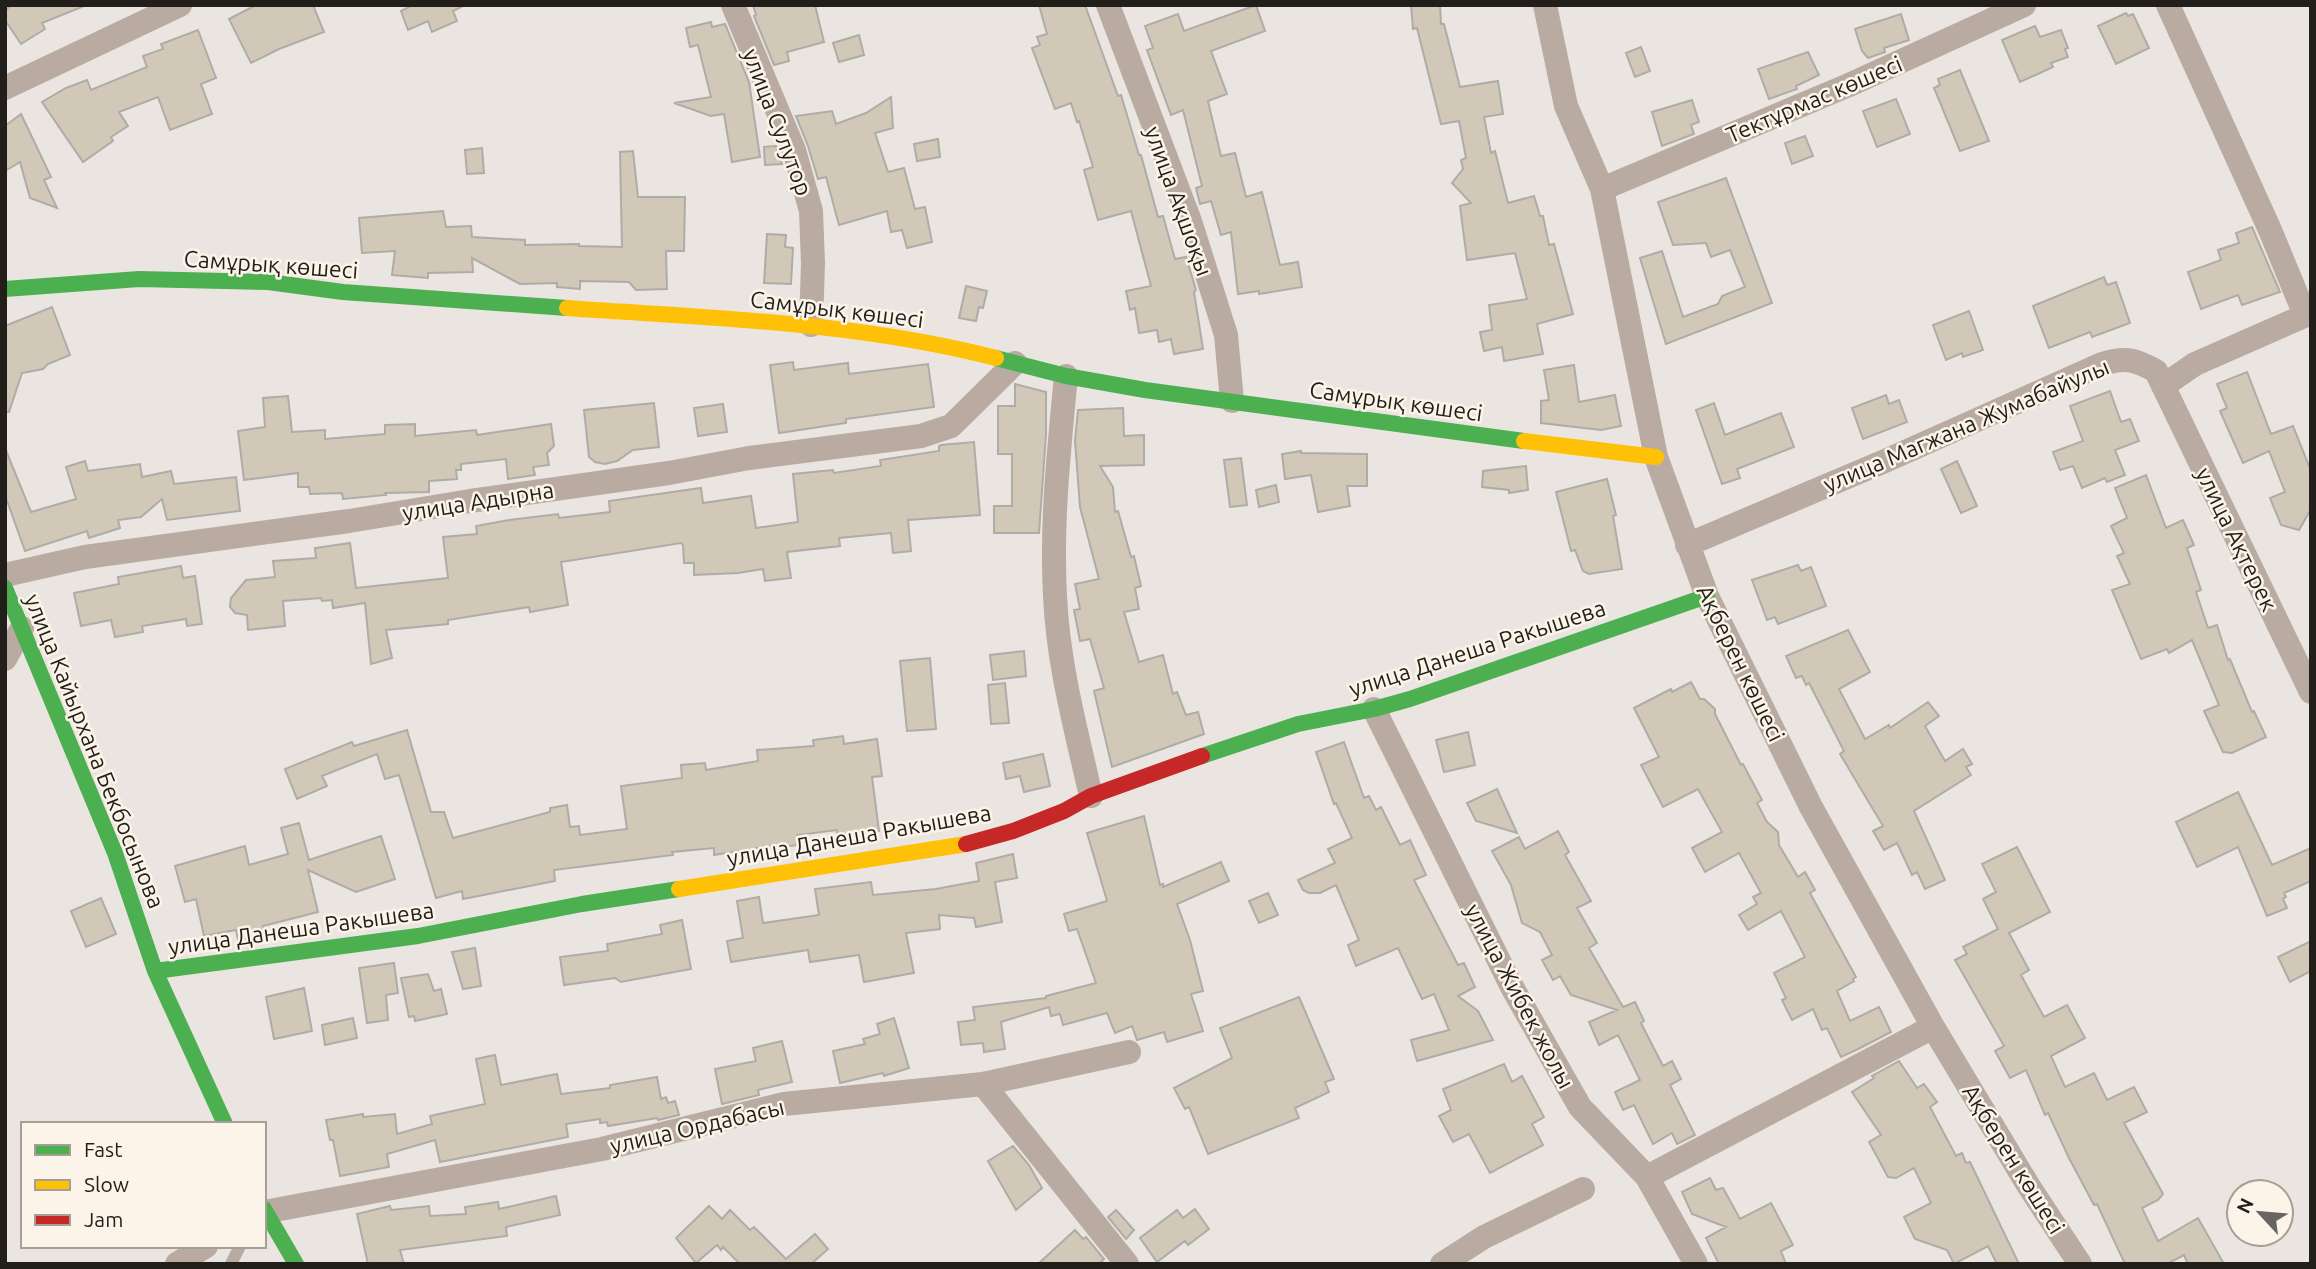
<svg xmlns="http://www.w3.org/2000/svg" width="2316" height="1269" font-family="Ubuntu,sans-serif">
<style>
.building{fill:#d2c8b7;stroke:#afaca8;stroke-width:2}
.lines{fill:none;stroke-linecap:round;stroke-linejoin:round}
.lane{stroke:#b9aba1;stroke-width:12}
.street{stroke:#b9aba1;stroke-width:24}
.fast{stroke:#4caf50;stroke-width:16}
.slow{stroke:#ffc107;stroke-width:16}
.jam{stroke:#c62828;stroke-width:16}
.labels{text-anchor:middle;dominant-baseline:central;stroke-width:5;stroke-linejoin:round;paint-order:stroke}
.street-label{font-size:23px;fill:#221f1b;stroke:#fcf4e8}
</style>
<rect width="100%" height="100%" fill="#eae5e0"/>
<!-- building -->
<path class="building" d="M13,5H84V6L42,23L45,29L21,44L5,20V10Z
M256,5H313L324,32L279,49L251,63L229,19Z
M413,5H465L453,11L457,21L432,32L428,21L408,30L401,11Z
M753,5H815L824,42L787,52L789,61L774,65L754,16L756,15Z
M1039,5H1085L1118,96L1121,95L1139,155H1141L1158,217L1163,216L1175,259L1186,257L1196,290L1194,292L1203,349L1174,354L1171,339L1159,342L1157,330L1139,333L1135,308L1130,310L1126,291L1151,286L1131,211L1098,220L1084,170L1093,167L1079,121L1077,122L1071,103L1055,109L1032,48L1040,45L1037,37L1047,34Z
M1256,5L1265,31L1211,51L1227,94L1208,101L1221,156L1235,153L1246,197L1262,192L1280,265L1298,262L1302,287L1259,294V291L1238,294L1231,232L1221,235L1211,201L1200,204L1196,188L1202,186L1183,110L1171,115L1147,50L1153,48L1145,26L1178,14L1184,31Z
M1411,5H1440L1441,24H1444L1460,87L1498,81L1503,114L1484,117L1491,153L1495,151L1508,203L1534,196L1540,216H1543L1549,245L1554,244L1573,314L1537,324L1543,354L1504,361L1502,347L1484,351L1480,332L1492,330L1489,305L1527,299L1515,253L1467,260L1460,206L1471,203L1452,183L1463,169L1461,160L1466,158L1459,121L1441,124L1417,28L1413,29Z
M2126,13L2128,16L2133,14L2149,48L2116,64L2098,26Z
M1901,14L1909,40L1884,48L1885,52L1868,58L1862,51L1855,29Z
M711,22L712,27L725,24L749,82L760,157L732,162L724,114L711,116L674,103L711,97L698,45L690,47L686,28Z
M2035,26L2040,37L2061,30L2068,48L2065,49L2068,57L2051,63L2053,67L2020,82L2002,40Z
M198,30L216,78L201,84L212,114L170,130L158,97L119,112L128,126L111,137L113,141L83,162L42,102L66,88L87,80L91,90L147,67L143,56L163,49L161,44Z
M859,35L864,55L839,62L833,43Z
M1641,47L1650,71L1635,77L1626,53Z
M1808,52L1819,75L1796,86L1797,89L1769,99L1758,69Z
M1960,70L1989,141L1960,151L1934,88L1940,85L1938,79Z
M891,97L893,128L875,133L888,172L904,168L915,209L925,207L932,242L907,248L902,230L891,232L887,211L839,225L826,177L818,179L808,146L796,116L832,111L836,124L866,113Z
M1896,99L1910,134L1877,147L1863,111Z
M1692,100L1699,122L1691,125L1694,134L1662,146L1652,112Z
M21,114L51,177L44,180L57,208L30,198L20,162L5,171V126Z
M1805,136L1813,156L1792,164L1785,143Z
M938,139L940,157L917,161L914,144Z
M776,146L782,164L765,165L764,147Z
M482,148L484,173L467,174L465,150Z
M633,151L638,197H685L684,251H666L667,289L636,290L629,282L580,281V289L557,287V283L520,284L472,258L473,272L428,273V278L392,275L395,251L362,253L359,218L443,211L446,227L471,226L472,237L525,240V245L579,244V246L622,247L620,152Z
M1726,178L1772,303L1666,344L1640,258L1662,251L1683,317L1718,304L1722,296L1745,287L1730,250L1711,257L1706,243L1673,245L1658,202Z
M2252,227L2280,292L2242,305L2238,295L2201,309L2188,272L2221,260L2218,250L2239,243L2236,233Z
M767,234L786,235L785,247L793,248L791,284L764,283Z
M2104,277L2107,285L2116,282L2130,323L2092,337L2090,332L2049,348L2033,306Z
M966,286L987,291L983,308L979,307L976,321L959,318Z
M52,307L70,355L48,364L43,369L22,373L9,412H5V326Z
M1969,311L1983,350L1963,357L1962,353L1946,360L1933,325Z
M793,362L794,370L848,363L849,374L928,364L934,407L846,419V423L779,433L770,365Z
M1574,365L1579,402L1615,395L1621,426L1601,430L1541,423V401L1549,400L1544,370Z
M2247,372L2271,434L2293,426L2311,471V509L2299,530L2281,525L2270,498L2285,492L2269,451L2243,463L2220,411L2227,408L2217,384Z
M1015,384L1046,392V434L1039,533H994V506H1012V454H998V406H1015Z
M2110,391L2121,422L2130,419L2139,441L2115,450L2125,475L2107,482L2105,478L2082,488L2073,466L2060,470L2053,452L2083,441L2070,406Z
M1886,395L1889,404L1899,400L1907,422L1863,439L1852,408Z
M288,396L292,432L325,430V439L385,434V425L415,424V436L476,430L477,435L551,424L554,446L547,453L549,465L533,467L535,475L508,479L506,459L461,464V470H456L457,479L429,481V492L385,493L386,495L343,499L342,493L310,494L309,487H298V473L244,480L238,431L265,427L263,398Z
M654,403L659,447L633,450L617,461L605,464L595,462L589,457L584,410Z
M1714,403L1725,435L1781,413L1794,447L1737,469L1740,478L1722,484L1696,410Z
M723,404L727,432L698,436L694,408Z
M1123,408L1124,436L1144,435V465L1100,466L1113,487L1115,512L1118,511L1131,557L1134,556L1141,586L1135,588L1139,609L1124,612L1139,662L1163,655L1173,694L1177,692L1186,715L1198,712L1204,734L1112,767L1094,691L1104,688L1090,639L1080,641L1074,610L1080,609L1075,584L1099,579L1080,507L1075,441L1078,410Z
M974,442L980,515L908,520L911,551L893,553L891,533L839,538L840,546L787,552L791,578L765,581L763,569L738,573L694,575V563H684L683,545L681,543L561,562L568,605L530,612L529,607L448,620V624L386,630L392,658L371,664L365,603L333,608L332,600L322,601L321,598L283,601L285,626L248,630L247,615L235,613L230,607L231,598L246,580L275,577L273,561L316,558L315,548L350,543L356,588L448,578L443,537L477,534L476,526L509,520L558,514L559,518L610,512L609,501L701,488L703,503L751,496L756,528L798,522L793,474L833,470L834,473L881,466L880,460L939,451V446L941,445Z
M5,448L31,512L76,499L66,467L85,461L88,471L140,464L142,477L171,471L174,484L236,477L240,511L167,520L162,499L141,517L118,520L120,528L89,538L87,531L25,551L5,495Z
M1301,451V453L1367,454V486H1347L1350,506L1318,512L1311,475L1285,479L1282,454Z
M1241,458L1247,505L1230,507L1224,460Z
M1957,461L1977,506L1961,513L1941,469Z
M1526,466L1528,490L1509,493V490L1482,487L1483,471Z
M2146,475L2166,528L2183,520L2194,545L2187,548L2201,590L2196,592L2208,628L2217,625L2228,660L2230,659L2252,712L2254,711L2266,737L2232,753L2223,752L2204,711L2219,705L2192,640L2169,653L2167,649L2141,659L2112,590L2130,584L2117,556L2124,553L2111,526L2127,518L2115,488Z
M1607,479L1616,515L1613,516L1622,569L1589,574L1583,571L1575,550L1571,551L1556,492Z
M1276,485L1279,502L1259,507L1256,490Z
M1798,565L1801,571L1811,567L1826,606L1778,624L1775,617L1767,620L1752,580Z
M181,566L183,578L195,576L202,624L187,626L186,619L142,626L143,632L115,637L111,620L81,626L74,593L119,584L118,577Z
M1848,630L1870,672L1839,689L1865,739L1889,725L1890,728L1928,702L1939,716L1925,726L1945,761L1963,749L1972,764L1966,767L1971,775L1914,811L1945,880L1925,889L1917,872L1912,875L1897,843L1884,850L1873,831L1883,826L1840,754L1844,751L1809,683L1806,685L1802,676L1796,678L1786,656Z
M1024,651L1026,676L993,680L990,655Z
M930,658L936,729L907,731L900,661Z
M1691,682L1700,699H1704L1715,709V714L1741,765L1743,764L1762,800L1757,803L1767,822L1778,832L1779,845L1798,877L1805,872L1815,890L1810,893L1856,977L1853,979L1854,981L1837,991L1850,1021L1879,1007L1891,1032L1858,1049L1841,1057L1827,1028L1822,1030L1813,1009L1792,1020L1782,1000L1786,998L1774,973L1805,957L1781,911L1748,930L1739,915L1757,904L1753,897L1761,893L1739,853L1705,872L1692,848L1722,832L1698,789L1663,807L1641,765L1659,757L1634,708L1671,689L1672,692Z
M1005,683L1009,723L991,724L988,685Z
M407,730L431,812H444L453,838L550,812V808L567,805L570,827L579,826L580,835L627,829L621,786L682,778L681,765L705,763L706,770L758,761L757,750L814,746L813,740L843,736L844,744L877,739L882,776L872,777L879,831L838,838L837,830L797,835L798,845L775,848L774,845L714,855V848L672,852L673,855L554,870L555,881L463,899L462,891L436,898L399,775L385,779L377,754L322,776L327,786L297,799L285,769L352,742L354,746Z
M1468,732L1475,765L1444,772L1436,740Z
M1344,742L1364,798L1369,796L1376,810L1381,807L1400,845L1410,840L1426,875L1414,880L1458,965L1464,963L1475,987L1458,996L1478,1011L1493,1040L1417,1061L1411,1040L1449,1030L1434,994L1422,999L1398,948L1356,966L1348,945L1359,940L1336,885L1320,893H1309L1303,890L1298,880L1335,863L1328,849L1352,838L1336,803L1334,804L1316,752Z
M1043,754L1050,786L1024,792L1020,776L1006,779L1003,763Z
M1497,789L1517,833L1476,821L1467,803Z
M2238,792L2272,865L2311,848V881L2284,893L2286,897L2283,899L2287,908L2267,916L2238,847L2197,867L2176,822Z
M1144,816L1160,885L1163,884V887L1221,862L1229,881L1177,904L1190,940L1203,991L1191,994L1203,1031L1167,1042L1164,1032L1137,1040L1132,1026L1115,1033L1107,1013L1063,1025L1060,1014L1051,1016L1049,1007L1001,1022L1005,1049L984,1052L983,1043L961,1045L958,1022L975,1020L973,1007L1046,998V996L1096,983L1077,929L1069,931L1064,914L1107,901L1087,833Z
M299,823L309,860L381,836L395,879L356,892L308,870L318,912L263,926L264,936L238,940L236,930L204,936L196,899L185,902L175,866L245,846L249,865L288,854L281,828Z
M1558,831L1569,852L1565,855L1591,901L1577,908L1597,943L1589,948L1623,1007L1635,1002L1644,1021L1641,1023L1663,1066L1672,1061L1681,1079L1670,1085L1695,1135L1677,1144L1672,1133L1653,1144L1634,1105L1623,1110L1615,1092L1640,1080L1618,1035L1599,1045L1589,1022L1617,1010L1571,995L1560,976L1553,980L1542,960L1552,955L1540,932L1522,923L1511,885L1492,851L1519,837L1525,849Z
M2017,847L2050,912L2009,933L2029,970L2021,975L2044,1017L2067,1005L2085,1038L2051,1056L2065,1087L2094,1073L2107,1100L2134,1087L2147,1112L2124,1123L2163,1194L2158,1200L2142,1208L2158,1241L2198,1218L2224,1264H2188L2184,1255L2167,1264H2125L2097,1204L2094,1205L2069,1158L2048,1113L2045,1115L2026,1070L2010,1078L1995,1051L2004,1046L1955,960L1967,954L1963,947L1998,929L1983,899L1996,892L1982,864Z
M1013,854L1017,878L995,882L1002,922L976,927L974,918L939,915L940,929L906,933L914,973L864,982L859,955L810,962L808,950L731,962L727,941L743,938L737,901L759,897L763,923L819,915L815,889L871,882L873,895L936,889L979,881L976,863Z
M1268,893L1278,915L1259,923L1249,901Z
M101,898L116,934L86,947L71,911Z
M682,920L691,969L621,982L615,978L564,985L560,957L608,951L607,944L662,934L660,925Z
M2311,941V971L2290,982L2278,957Z
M475,948L481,986L463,989L452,952Z
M394,963L398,993L386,995L388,1020L367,1023L359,968Z
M428,974L434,991L441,989L447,1014L415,1021L414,1016L409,1017L401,978Z
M304,988L312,1031L274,1039L266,997Z
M1299,997L1334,1079L1325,1082L1329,1092L1295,1108L1299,1118L1208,1154L1189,1107L1185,1109L1174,1088L1232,1058L1220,1028Z
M353,1018L357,1038L325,1045L322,1025Z
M894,1018L909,1068L884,1076L883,1073L840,1083L833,1051L865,1044L863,1039L880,1034L877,1024Z
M782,1041L792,1082L758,1090L759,1095L722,1104L715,1069L756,1061L753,1048Z
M495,1055L501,1085L557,1074L561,1094L610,1088V1085L657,1077L661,1099L666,1097L668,1103L675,1101L679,1115L658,1120L657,1118L608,1126L607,1122L600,1123V1119L566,1124L568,1137L440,1162L435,1140L387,1154L389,1167L340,1176L333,1140H330L326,1120L363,1114V1117L395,1114L397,1134L432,1124L430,1116L485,1104L476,1059Z
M1899,1061L1917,1088L1924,1084L1937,1102L1930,1107L1956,1156L1962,1153L1966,1163L1970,1162L2019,1264H1997L1988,1246L1954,1264L1947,1250L1915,1239L1904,1217L1931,1203L1914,1168L1896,1178L1888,1177L1869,1142L1881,1135L1852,1092L1874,1078L1872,1076Z
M1504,1064L1512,1082L1522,1076L1544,1117L1532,1124L1543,1145L1490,1173L1469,1134L1453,1142L1439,1116L1451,1110L1443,1089Z
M1013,1146L1029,1165L1042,1188L1016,1210L988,1161Z
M1710,1178L1716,1190L1723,1188L1740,1219L1771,1203L1793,1245L1781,1251L1786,1264H1719L1706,1238L1726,1227L1692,1214L1682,1192Z
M556,1196L560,1215L506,1227L507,1236L400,1250L404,1264H368L357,1214L390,1206L391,1210L429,1206L430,1216L466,1214L465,1207L498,1202L499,1209Z
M709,1206L722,1219L730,1210L750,1230L754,1227L786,1259L815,1234L828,1249L811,1264H740L723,1247L721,1250L717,1245L696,1263L676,1238Z
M1195,1209L1209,1229L1188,1245L1185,1241L1157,1262L1140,1238L1177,1210L1183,1218Z
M1116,1210L1134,1230L1126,1239L1108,1217Z
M1075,1230L1083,1239L1086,1237L1104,1259L1099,1264H1038Z"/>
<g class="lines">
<!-- lane -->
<path class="lane" d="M231,1264L240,1246"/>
<!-- street -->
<path class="street" d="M733,5L794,150L811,211L813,263L811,325
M1108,5L1190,221L1226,335L1232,401
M1545,5L1566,106L1602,189L1656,457L1707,596L1811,807L1933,1027L2028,1185L2080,1264
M2168,5L2270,230L2305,315
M5,88L180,5
M1602,189L1849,85L2024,5
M1066,376C1059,450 1051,522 1055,596C1058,664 1076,730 1091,796
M2163,386L2195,364L2311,313
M1687,545L1885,461L2102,364C2126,357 2134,359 2156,371L2311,692
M5,575L85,557L349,521L470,501L669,473L749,458L921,436L951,426L1015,363
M5,659L22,628
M1374,709L1512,987L1580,1107L1647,1177L1696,1264
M983,1084L1127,1264
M1647,1177L1933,1027
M264,1212L602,1149L784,1104L983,1084L1129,1052
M177,1264L206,1246
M1442,1264L1484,1237L1583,1189"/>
<!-- fast -->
<path class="fast" d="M5,289L139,279L268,282L343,292L567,308
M996,358L1066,376L1145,390L1524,441
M5,588L115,853L155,971L225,1124
M1202,756L1298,724L1374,709L1410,699L1707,596
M155,971L418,936L582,904L679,889
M264,1209L296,1264"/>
<!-- slow -->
<path class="slow" d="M567,308C710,318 856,322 996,358
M1524,441L1656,457
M679,889L966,844"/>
<!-- jam -->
<path class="jam" d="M966,844L1013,831L1064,811L1091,796L1202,756"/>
</g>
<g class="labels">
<!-- street labels -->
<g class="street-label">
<text transform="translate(1814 99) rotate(-23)">Тектұрмас көшесі</text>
<text transform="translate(778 122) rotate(69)">улица Сулутор</text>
<text transform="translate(1179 201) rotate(70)">улица Ақшоқы</text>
<text transform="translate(271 264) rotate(4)">Самұрық көшесі</text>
<text transform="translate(837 309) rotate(7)">Самұрық көшесі</text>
<text transform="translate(1396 401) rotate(8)">Самұрық көшесі</text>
<text transform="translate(1966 425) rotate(-23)">улица Магжана Жумабайулы</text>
<text transform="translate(478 501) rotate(-9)">улица Адырна</text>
<text transform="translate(2237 539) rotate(64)">улица Ақтерек</text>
<text transform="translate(1477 648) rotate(-18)">улица Данеша Ракышева</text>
<text transform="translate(1741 663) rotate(64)">Ақберен көшесі</text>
<text transform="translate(95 751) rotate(68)">улица Кайырхана Бекбосынова</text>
<text transform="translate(859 835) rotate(-10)">улица Данеша Ракышева</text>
<text transform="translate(301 928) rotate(-8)">улица Данеша Ракышева</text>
<text transform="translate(1520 996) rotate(62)">улица Жибек жолы</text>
<text transform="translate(697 1126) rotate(-13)">улица Ордабасы</text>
<text transform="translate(2014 1159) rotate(58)">Ақберен көшесі</text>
</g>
</g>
<!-- border -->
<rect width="2316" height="1269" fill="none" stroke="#221f1b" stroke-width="14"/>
<!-- legend -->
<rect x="21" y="1122" width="245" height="126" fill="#fcf4e8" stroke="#a59f96" stroke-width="2"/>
<rect x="35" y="1145" width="35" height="10" fill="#4caf50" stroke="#a59f96" stroke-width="2"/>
<text x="84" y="1157" font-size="21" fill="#221f1b">Fast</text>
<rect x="35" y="1180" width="35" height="10" fill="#ffc107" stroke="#a59f96" stroke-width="2"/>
<text x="84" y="1192" font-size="21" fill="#221f1b">Slow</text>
<rect x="35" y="1215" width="35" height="10" fill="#c62828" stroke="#a59f96" stroke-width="2"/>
<text x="84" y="1227" font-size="21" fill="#221f1b">Jam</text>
<!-- north arrow -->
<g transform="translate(2260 1213) rotate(296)"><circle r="33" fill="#fcf4e8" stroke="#a59f96" stroke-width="2"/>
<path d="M0-5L12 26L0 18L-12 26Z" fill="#686460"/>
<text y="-10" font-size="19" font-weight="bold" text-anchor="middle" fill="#221f1b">N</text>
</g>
</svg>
